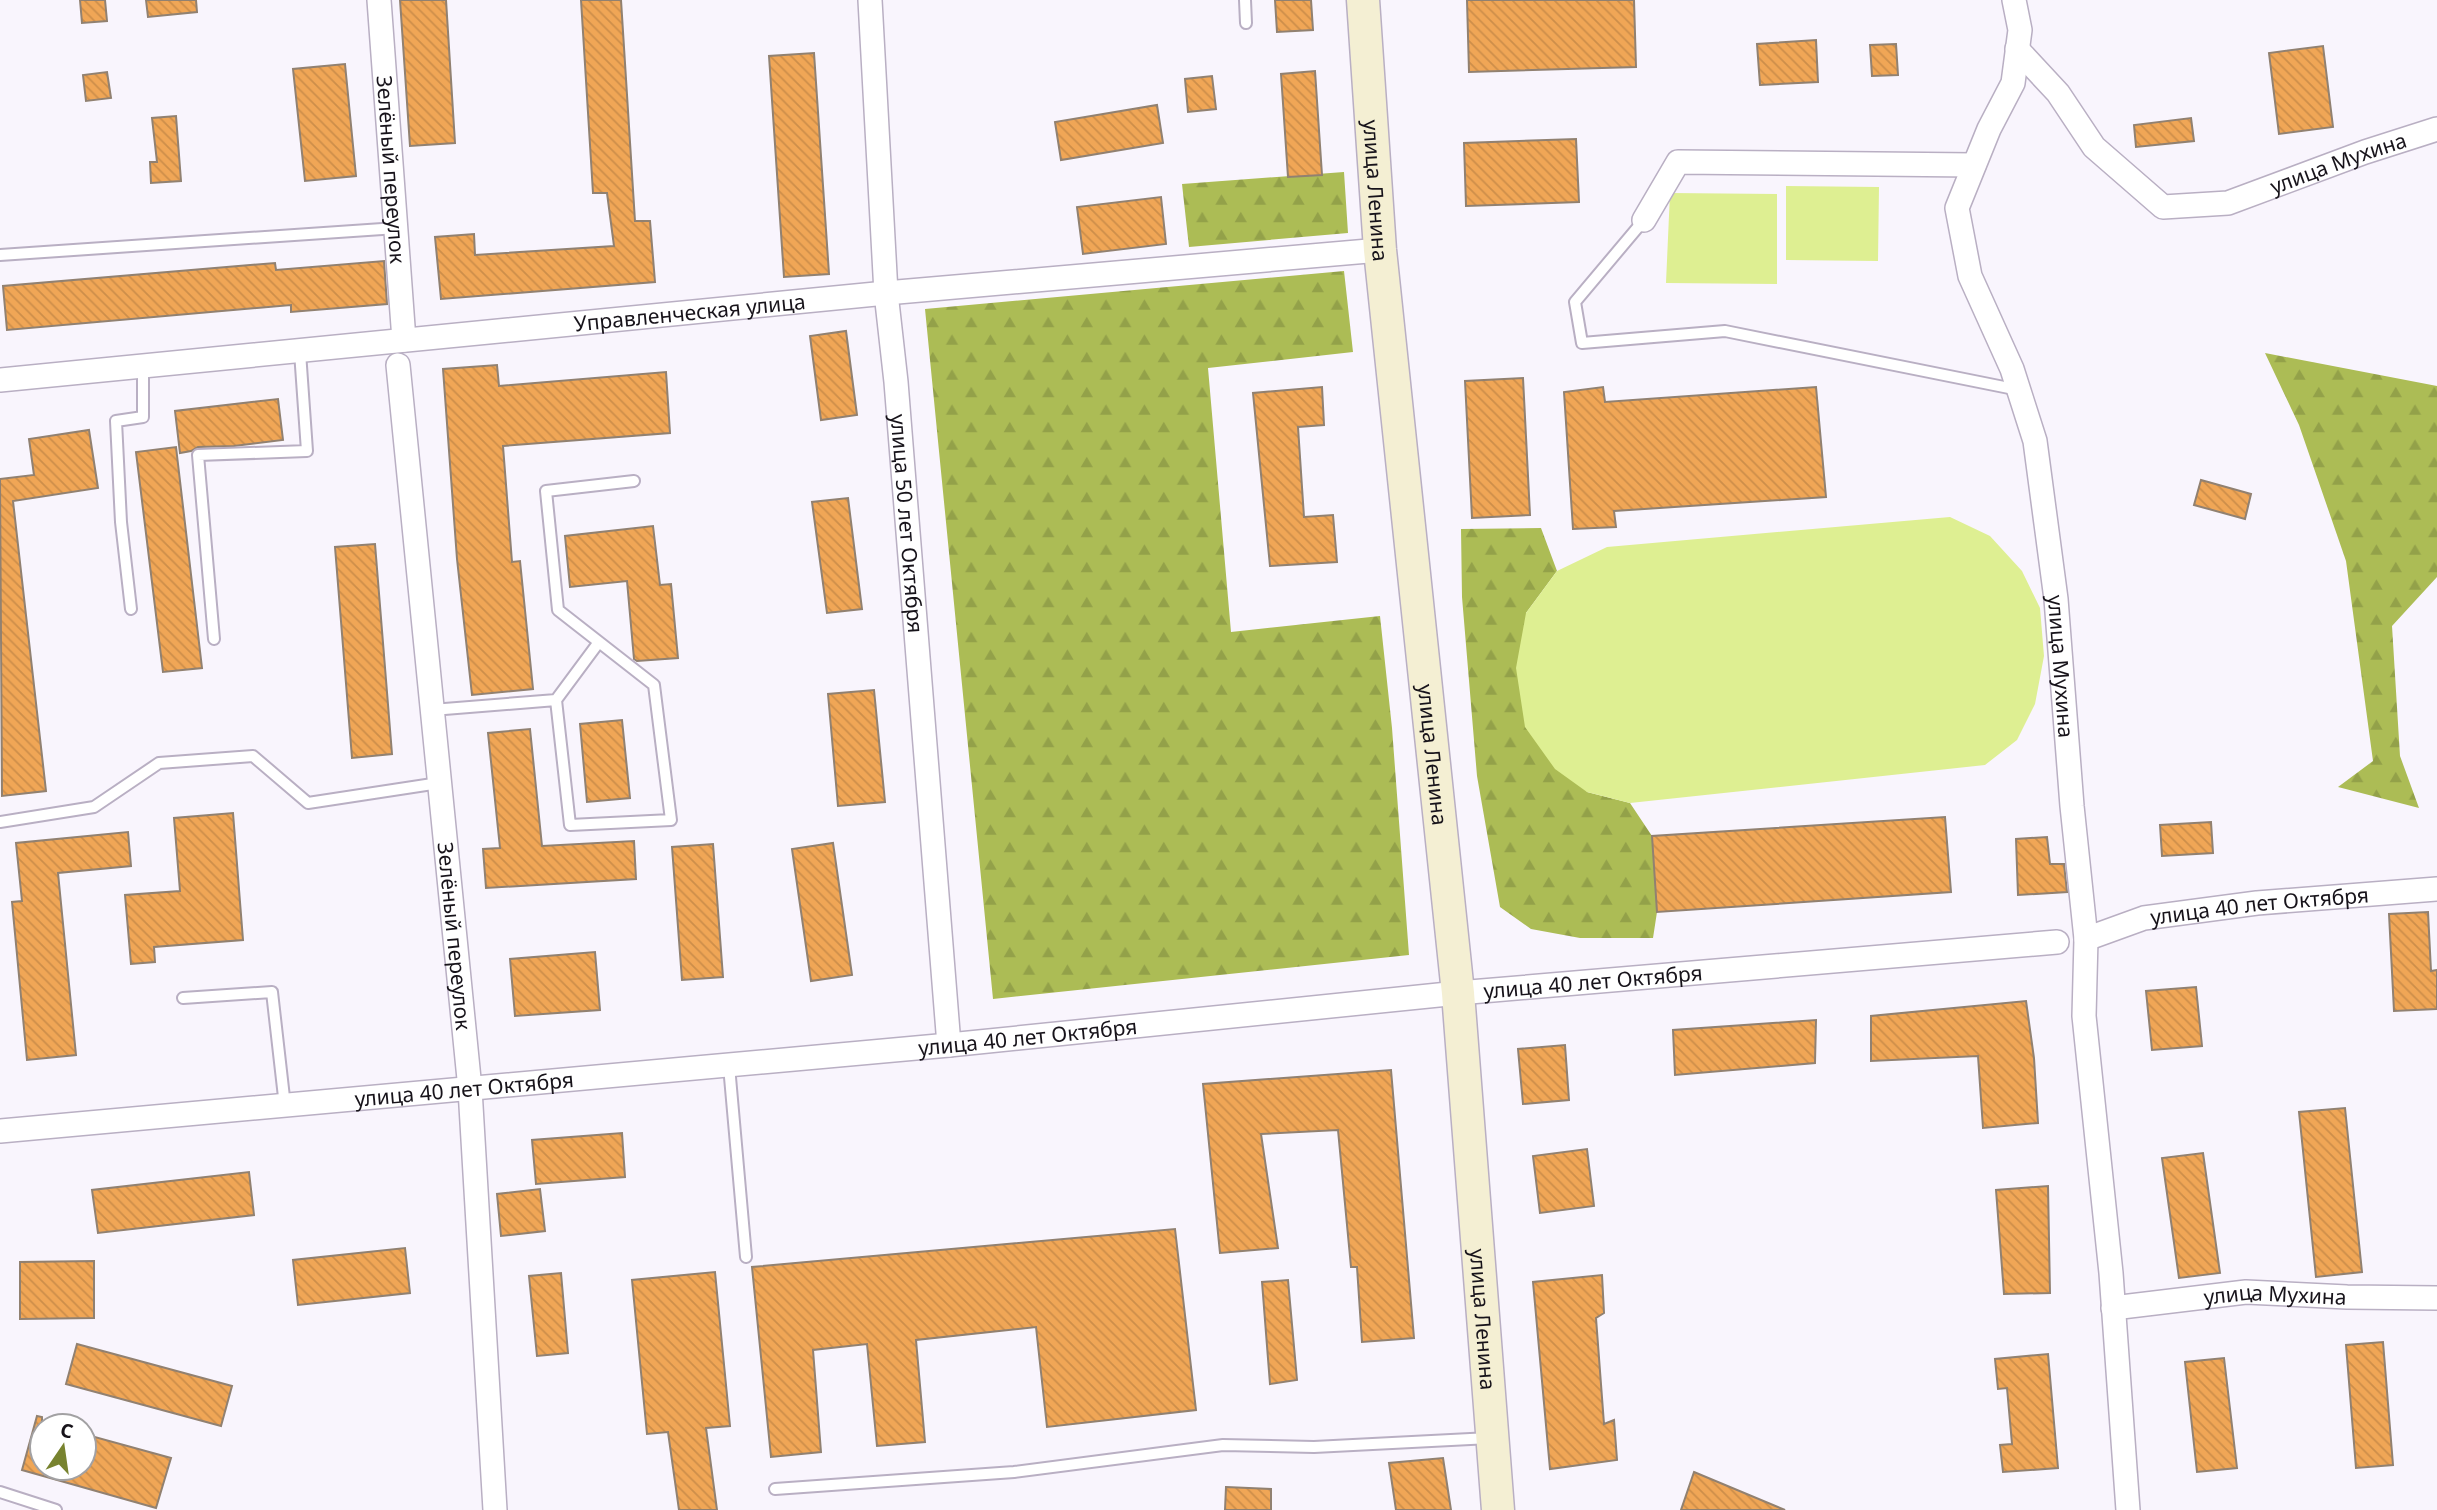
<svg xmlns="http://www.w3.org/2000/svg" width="2437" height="1510" font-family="'Noto Sans',sans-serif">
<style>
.forest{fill:url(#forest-firs)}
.garden{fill:#deef92}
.building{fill:url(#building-back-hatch);stroke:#918171;stroke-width:2}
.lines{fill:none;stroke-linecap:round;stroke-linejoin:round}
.lane-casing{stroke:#b9afc3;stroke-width:14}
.street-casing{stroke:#b9afc3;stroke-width:26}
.secondary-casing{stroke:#b9afc3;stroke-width:35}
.lane{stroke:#fff;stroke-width:10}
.street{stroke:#fff;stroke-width:23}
.secondary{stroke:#f4efd3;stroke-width:32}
.labels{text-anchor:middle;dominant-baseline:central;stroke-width:5;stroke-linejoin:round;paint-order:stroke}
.street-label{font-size:21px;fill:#17131a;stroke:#fff}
</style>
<defs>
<pattern id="forest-firs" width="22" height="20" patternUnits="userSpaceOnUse" patternTransform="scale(1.75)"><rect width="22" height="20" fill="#acbc55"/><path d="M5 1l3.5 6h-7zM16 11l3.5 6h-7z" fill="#93a149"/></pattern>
<pattern id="building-back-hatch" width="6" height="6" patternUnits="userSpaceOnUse" patternTransform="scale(1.75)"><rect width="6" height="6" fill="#f0a656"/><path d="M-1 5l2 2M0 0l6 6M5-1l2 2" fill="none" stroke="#cd8e4a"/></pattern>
</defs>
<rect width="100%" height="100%" fill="#f9f5fd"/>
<!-- forest -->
<path class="forest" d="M1344,172L1348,233L1189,247L1182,184Z
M1344,271L1353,352L1208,368L1231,632L1380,616L1392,728L1409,955L993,999L925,309Z
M2265,353L2437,386V577L2392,626L2400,756L2419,808L2338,787L2373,761L2346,561L2299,425Z
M1541,528L1557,571L1526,613L1587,792L1630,803L1652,836L1657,912L1653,938H1580L1531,929L1500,907L1477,776L1462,597L1461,529Z"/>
<!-- garden -->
<path class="garden" d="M1786,186L1879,187L1878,261L1786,260Z
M1670,193L1777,194V284L1666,283Z
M1950,517L1990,536L2022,571L2040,608L2044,656L2035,704L2017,740L1985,765L1630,803L1587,792L1555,769L1525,727L1516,668L1526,613L1557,571L1607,547Z"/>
<!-- building -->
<path class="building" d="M80,0H105L107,21L82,23Z
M146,0H196L197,12L148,17Z
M400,0H446L455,143L410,146Z
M581,0H621L635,221H650L655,282L441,299L435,237L474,234L475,255L614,246L607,193H593Z
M1275,0H1311L1313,30L1277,32Z
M1467,0H1634L1636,67L1469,72Z
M1816,40L1818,82L1760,85L1757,44Z
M1896,44L1898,75L1872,76L1870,45Z
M2323,46L2333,127L2279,134L2269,53Z
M814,53L829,274L784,277L769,56Z
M345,64L356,176L305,181L293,69Z
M1315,71L1322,175L1288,177L1281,74Z
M107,72L111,98L86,101L83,75Z
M1212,76L1216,109L1188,112L1185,79Z
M1157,105L1163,143L1061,160L1055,122Z
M176,116L181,181L151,183L150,162H157L152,118Z
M2191,118L2194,141L2136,147L2134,125Z
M1576,139L1579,202L1466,206L1464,143Z
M1161,197L1166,244L1083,254L1077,207Z
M384,261L387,304L291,312V305L7,330L3,286L275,263L276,270Z
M846,331L857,415L821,420L810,336Z
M497,365L499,386L666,372L670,433L503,446L512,562L520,561L533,689L472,695L457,559L443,369Z
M1523,378L1530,515L1472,518L1465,381Z
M1322,387L1324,425L1298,427L1304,517L1333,515L1337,562L1270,566L1253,393Z
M1603,387L1605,402L1816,387L1826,497L1614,511L1616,527L1573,529L1564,392Z
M278,399L283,440L234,446L198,447L191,451L180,453L175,411Z
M89,430L98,488L13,501L46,791L2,796L0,479L34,475L29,439Z
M176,447L202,668L163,672L136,452Z
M2201,480L2251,494L2245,519L2194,505Z
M848,498L862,609L827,613L812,502Z
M653,526L660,585L671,584L678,658L637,661L634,659L627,581L570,587L565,536Z
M375,544L392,754L352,758L335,547Z
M874,690L885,802L838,806L828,694Z
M622,720L630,798L587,802L580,724Z
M530,729L542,846L634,841L636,879L486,888L483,849L500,848L488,733Z
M233,813L243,940L154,947L155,962L131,964L125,895L180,891L174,818Z
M1945,817L1951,892L1657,912L1652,836Z
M2211,822L2213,853L2162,856L2160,825Z
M128,832L131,866L58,873L76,1055L27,1060L12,902L22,901L16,843Z
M2047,837L2050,864H2064L2067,892L2018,895L2016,839Z
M833,843L852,975L811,981L792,849Z
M713,844L723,977L682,980L672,847Z
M2428,912L2431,971L2437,970V1009L2394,1011L2389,914Z
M595,952L600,1010L515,1016L510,959Z
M2196,987L2202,1046L2152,1050L2146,991Z
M2026,1001L2034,1058L2038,1123L1983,1128L1978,1056L1871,1061V1016Z
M1816,1020L1815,1063L1675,1075L1673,1030Z
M1565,1045L1569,1100L1523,1104L1518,1049Z
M1391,1070L1414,1338L1362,1342L1357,1267H1351L1338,1130L1261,1134L1278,1248L1220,1253L1203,1084Z
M2345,1108L2362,1272L2316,1277L2299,1112Z
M622,1133L625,1177L536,1184L532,1140Z
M1587,1149L1594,1206L1540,1213L1533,1156Z
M2203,1153L2220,1273L2179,1278L2162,1158Z
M249,1172L254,1215L98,1233L92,1190Z
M2048,1186L2050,1293L2004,1294L1996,1190Z
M540,1189L545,1231L501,1236L497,1194Z
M1175,1229L1196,1410L1047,1427L1036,1327L916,1340L925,1442L877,1446L867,1344L813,1350L821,1452L771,1457L752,1267Z
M405,1248L410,1293L298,1305L293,1260Z
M94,1261V1318L20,1319V1262Z
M715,1272L730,1426L706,1428L717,1510H679L668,1432L647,1434L632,1280Z
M561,1273L568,1353L537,1356L529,1276Z
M1602,1275L1604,1313L1596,1318L1604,1424L1614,1420L1617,1460L1550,1469L1533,1282Z
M1288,1280L1297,1380L1270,1384L1262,1282Z
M2383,1342L2393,1465L2356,1468L2346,1345Z
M77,1344L232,1386L221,1426L66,1384Z
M2048,1354L2058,1468L2003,1472L2000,1445L2012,1444L2007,1388L1998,1389L1995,1359Z
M2224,1358L2237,1468L2197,1472L2185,1362Z
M37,1416L42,1417V1468H84V1434L171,1458L156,1508L22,1470Z
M1443,1458L1451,1510H1396L1389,1463Z
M1694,1472L1785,1510H1681Z
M1226,1487L1271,1489V1510H1225Z"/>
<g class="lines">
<!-- lane casing -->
<g class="lane-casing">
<path id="lane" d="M1245,0L1246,23
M1644,220L1575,302L1582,343L1725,331L2019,390
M0,255L397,228
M131,609L121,522L116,421L143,417V367
M214,639L198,455L307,451L300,352
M556,700L599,642
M432,710L556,700L570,825L671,820L654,685L558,610L546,491L634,481
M0,822L94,807L159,763L253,756L308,803L439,783
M183,998L272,992L285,1106
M729,1066L746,1257
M775,1489L1014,1472L1223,1445L1314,1447L1490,1438
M0,1492L56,1510"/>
</g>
<!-- street casing -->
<g class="street-casing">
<g id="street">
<path id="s1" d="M379,0L404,340"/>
<path id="s2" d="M870,0L886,293L896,382L949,1045"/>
<path id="s3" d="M2014,0L2020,30L2013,83L1989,129L1957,208L1970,276L2012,369L2035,441L2056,599L2072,806L2086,939L2084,1016L2111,1273L2128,1510"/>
<path id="s4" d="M2017,49L2058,93L2094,147L2163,207L2228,203L2365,152L2437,129"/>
<path d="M1644,220L1678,162L1974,165"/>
<path id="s5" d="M398,365L470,1089L495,1510"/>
<path id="s6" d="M0,380L886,293L1380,250"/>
<path id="s7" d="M2086,939L2144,918L2257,903L2437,889"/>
<path id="s8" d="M0,1131L949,1045L1458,993L2057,942"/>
<path id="s9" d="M2113,1308L2246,1292L2347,1297L2437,1298"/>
</g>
</g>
<!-- secondary casing -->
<g class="secondary-casing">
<g id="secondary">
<path id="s10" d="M1363,0L1380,250L1458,993L1498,1510"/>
</g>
</g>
<!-- lane -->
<use href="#lane" class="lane"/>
<!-- street -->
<use href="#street" class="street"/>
<!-- secondary -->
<use href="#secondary" class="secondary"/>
</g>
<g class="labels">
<!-- street labels -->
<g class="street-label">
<text stroke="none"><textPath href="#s4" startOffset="399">улица Мухина</textPath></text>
<text stroke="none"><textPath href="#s1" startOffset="170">Зелёный переулок</textPath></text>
<text stroke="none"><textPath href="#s10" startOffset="191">улица Ленина</textPath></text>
<text stroke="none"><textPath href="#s6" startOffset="693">Управленческая улица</textPath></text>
<text stroke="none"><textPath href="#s2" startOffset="525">улица 50 лет Октября</textPath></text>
<text stroke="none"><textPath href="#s3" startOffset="695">улица Мухина</textPath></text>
<text stroke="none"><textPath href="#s10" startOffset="758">улица Ленина</textPath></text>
<text stroke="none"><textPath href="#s7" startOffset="178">улица 40 лет Октября</textPath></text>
<text stroke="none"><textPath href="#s5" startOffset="574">Зелёный переулок</textPath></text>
<text stroke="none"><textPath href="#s8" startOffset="1600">улица 40 лет Октября</textPath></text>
<text stroke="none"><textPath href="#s8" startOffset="1032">улица 40 лет Октября</textPath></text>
<text stroke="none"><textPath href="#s8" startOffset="466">улица 40 лет Октября</textPath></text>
<text stroke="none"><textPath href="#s9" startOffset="163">улица Мухина</textPath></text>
<text stroke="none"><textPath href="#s10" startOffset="1325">улица Ленина</textPath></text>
</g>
</g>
<!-- north arrow -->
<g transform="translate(63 1447) rotate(13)"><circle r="33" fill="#ffffff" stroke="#a2a1a3" stroke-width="2"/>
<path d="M0-5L12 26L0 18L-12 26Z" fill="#78832f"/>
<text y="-10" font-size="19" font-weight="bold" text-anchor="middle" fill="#17131a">С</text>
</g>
</svg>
